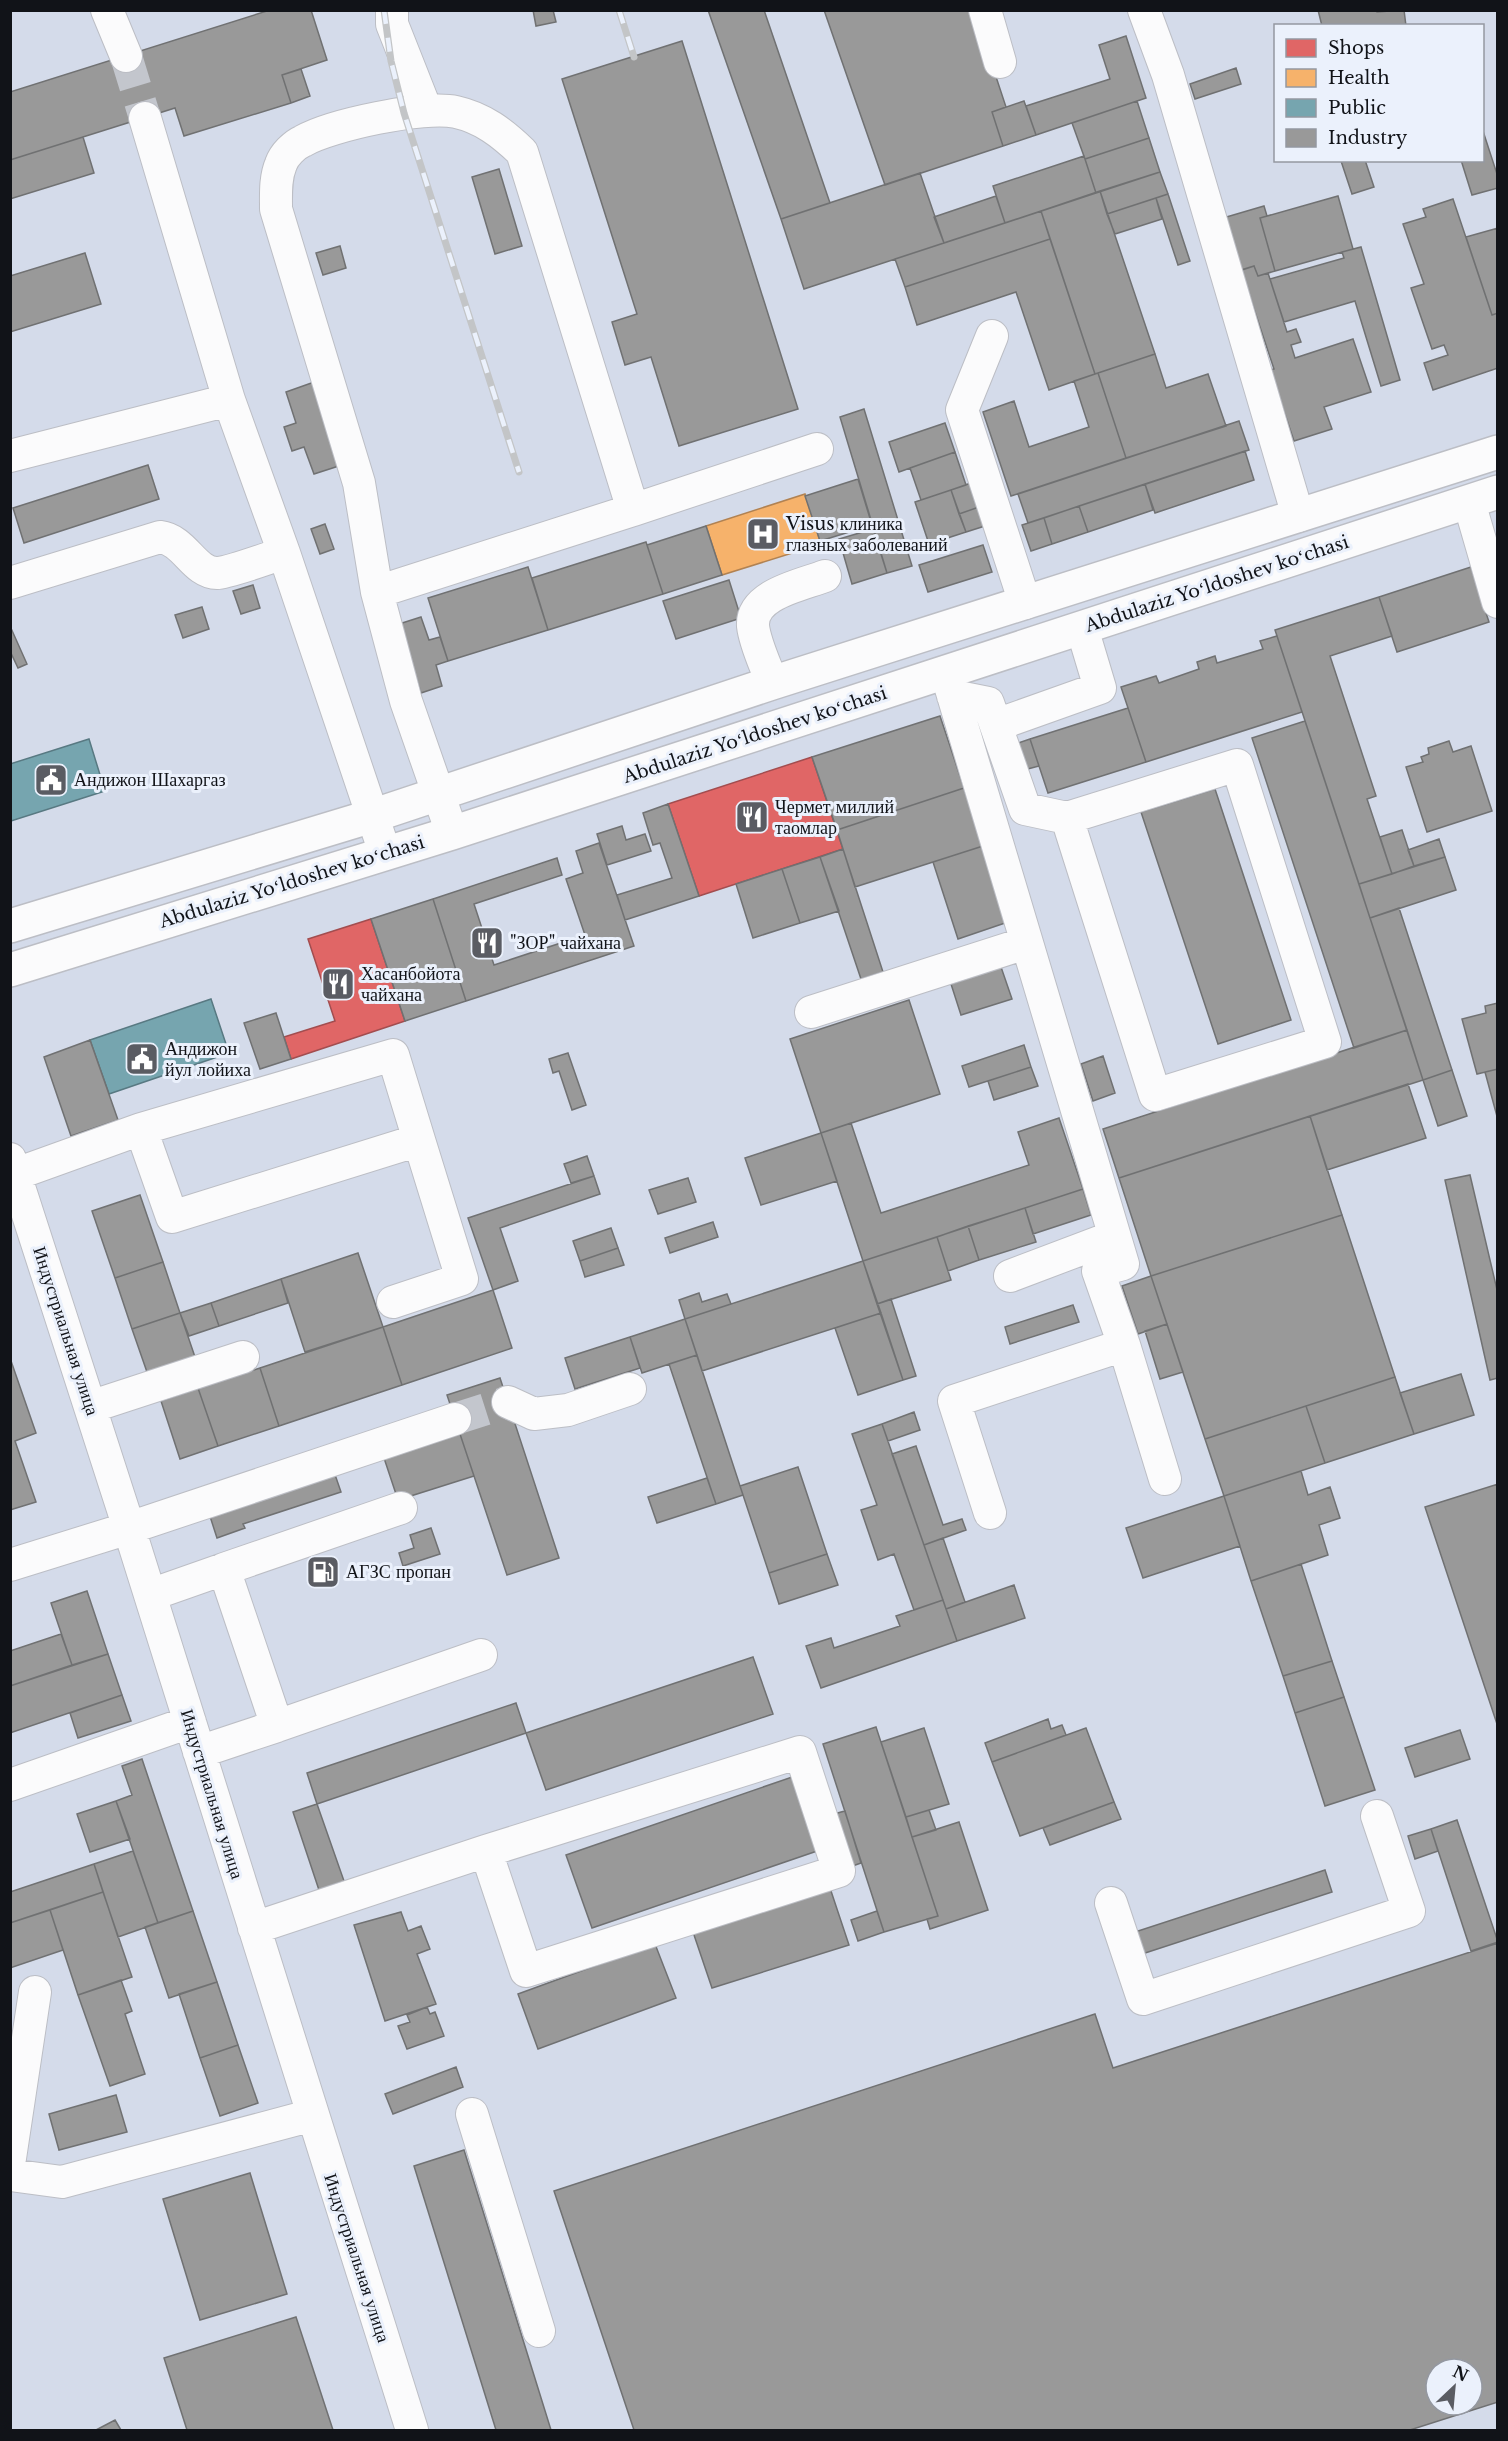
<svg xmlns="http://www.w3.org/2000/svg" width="1508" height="2441" font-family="'Libre Baskerville',serif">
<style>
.built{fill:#d4dbea;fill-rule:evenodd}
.shops{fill:#e06666;stroke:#a24d4f;stroke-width:1.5}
.health{fill:#f6b26b;stroke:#b18252;stroke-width:1.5}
.public{fill:#76a5af;stroke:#587982;stroke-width:1.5}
.industry{fill:#999;stroke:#707172;stroke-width:1.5;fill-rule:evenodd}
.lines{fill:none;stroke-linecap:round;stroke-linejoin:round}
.minor-tunnel{stroke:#c3c6cd;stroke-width:32;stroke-dasharray:32 16;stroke-linecap:butt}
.minor-casing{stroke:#bcbec5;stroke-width:34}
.major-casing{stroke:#bcbec5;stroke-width:36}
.minor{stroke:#fbfbfc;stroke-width:32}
.major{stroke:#fbfbfc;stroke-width:33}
.rail-casing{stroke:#c3c5c7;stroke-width:7}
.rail{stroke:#ebf1fc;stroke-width:4.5;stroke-dasharray:14;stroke-linecap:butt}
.labels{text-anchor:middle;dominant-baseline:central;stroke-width:6;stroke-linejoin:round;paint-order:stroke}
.poi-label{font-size:18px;fill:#111318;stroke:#ebf1fc;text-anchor:start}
.street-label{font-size:18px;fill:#111318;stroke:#ebf1fc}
</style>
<rect width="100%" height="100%" fill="#e2e5ed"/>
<!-- built -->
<path class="built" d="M11,11H1497V2430H11ZM1276,26H1482V160H1276ZM1436,2369H1472V2405H1436Z"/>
<!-- shops -->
<path class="shops" d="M812,757L843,849L699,896L668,804Z
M371,919L405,1021L291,1059L284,1037L335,1021L308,939Z"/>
<!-- health -->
<path class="health" d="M805,494L821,544L722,575L706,526Z"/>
<!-- public -->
<path class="public" d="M89,739L105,791L11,821L10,764Z
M211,999L229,1053L109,1094L90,1040Z"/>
<!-- industry -->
<path class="industry" d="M270,10H311L327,60L282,75L291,103L184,136L175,108L10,160V92Z
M533,10H553L556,22L536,26Z
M708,10H764L830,203L781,219Z
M824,10H974L1006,107L992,112L1003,146L885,185Z
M1318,10H1376L1377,12L1404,10L1406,26H1322Z
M1126,36L1146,98L1036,135L1026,106L1110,79L1099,45Z
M682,41L798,409L679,446L651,357L625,365L612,322L637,314L562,79Z
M1236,68L1241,84L1195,99L1190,84Z
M301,69L310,96L291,103L282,75Z
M1024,101L1036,135L1003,146L992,112Z
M1137,101L1149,138L1085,159L1072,123Z
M1482,128L1498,177V188L1472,195L1461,160H1482Z
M83,137L94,173L10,199V160Z
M1149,138L1160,172L1096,193L1085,159Z
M1084,156L1096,193L1005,223L993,186Z
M1365,160L1374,187L1352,194L1341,161Z
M499,169L522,246L495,254L472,177Z
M1160,172L1168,194L1107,214L1100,191Z
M920,173L944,243L804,289L781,219Z
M1100,191L1155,354L1095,374L1041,211Z
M1168,194L1190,261L1178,265L1156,198Z
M996,196L1005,223L944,243L934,217Z
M1338,196L1353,249L1275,271L1260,218Z
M1156,198L1162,219L1115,234L1107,214Z
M1453,199L1492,315L1498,313V368L1433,390L1424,363L1448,355L1444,345L1432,349L1411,288L1424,284L1403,224L1426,217L1423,209Z
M1264,206L1267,216L1260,218L1275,271L1258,276L1254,266L1239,271L1223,218Z
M1041,211L1050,239L905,287L895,259Z
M1498,228V313L1492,315L1466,237Z
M1050,239L1095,374L1049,390L1016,292L917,325L905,287Z
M340,246L346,268L323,275L316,253Z
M1361,247L1400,380L1381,386L1355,301L1284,322L1270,279L1344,258L1342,252Z
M85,253L101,304L10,332V276Z
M1254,266L1258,276L1268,273L1287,332L1296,329L1301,342L1291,345L1295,358L1353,339L1371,392L1324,407L1332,429L1294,441L1270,370L1274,369L1241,270Z
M1155,354L1166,388L1208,374L1226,426L1126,458L1098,373Z
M1098,373L1126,458L1011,496L983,412L1014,401L1029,447L1089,427L1074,381Z
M317,381L345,464L314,474L304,447L292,451L284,427L296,423L286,392Z
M864,409L912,566L887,573L840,417Z
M1239,421L1249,450L1028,523L1018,494Z
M945,423L955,452L899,472L889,442Z
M1245,451L1254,480L1155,513L1145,484Z
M955,452L966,485L921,500L910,468Z
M148,465L159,499L24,543L13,508Z
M858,479L872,525L820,541L805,496Z
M971,483L979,507L959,514L951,490Z
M1145,484L1153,510L1088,532L1079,506Z
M951,490L966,532L929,544L915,502Z
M1079,506L1088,532L1052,544L1044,518Z
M979,507L985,526L966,532L959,514Z
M1044,518L1052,544L1031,551L1022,525Z
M325,524L334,549L320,554L311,529Z
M706,526L722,575L663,594L647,545Z
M873,529L887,573L852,584L839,539Z
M646,542L663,594L548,630L532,578Z
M983,545L992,572L928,592L919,565Z
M528,567L548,630L448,661L428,598Z
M1471,567L1489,622L1397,652L1379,597Z
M729,580L741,618L676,639L663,601Z
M253,585L260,608L241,614L233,591Z
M1379,597L1392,636L1330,656L1376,796L1367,799L1392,874L1359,884L1275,630Z
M202,607L209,629L183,638L175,615Z
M421,617L429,640L440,637L448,661L436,665L442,686L421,693L399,624Z
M10,626L27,664L18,668L10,651Z
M1277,636L1302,712L1146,762L1121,687L1156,676L1159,683L1199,669L1197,662L1215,656L1217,663L1263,649L1260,641Z
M1128,708L1146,762L1048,793L1030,739Z
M940,716L964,788L837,830L812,757Z
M1305,721L1407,1030L1354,1048L1252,738Z
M1030,739L1039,766L1020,771L1012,745Z
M1449,741L1453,752L1471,746L1492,811L1427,832L1406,767L1423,762L1421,757L1429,754L1428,748Z
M964,788L983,846L855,887L837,830Z
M1215,789L1291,1020L1218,1044L1141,812Z
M668,804L699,896L625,920L617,895L672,878L660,843L653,845L643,813Z
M622,826L626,840L645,834L651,851L607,865L597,834Z
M1402,830L1414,866L1392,874L1380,837Z
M1439,839L1445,857L1414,866L1408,850Z
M599,843L634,946L466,1001L433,899L557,858L562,875L474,904L494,965L585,935L566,879L583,873L576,851Z
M983,846L1008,922L958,939L933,862Z
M843,849L883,972L861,979L820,857Z
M820,857L839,911L800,923L782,869Z
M1445,857L1456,890L1370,918L1359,884Z
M782,869L800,923L753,938L736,884Z
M433,899L466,1001L405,1021L371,919Z
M1399,908L1452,1070L1423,1080L1370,918Z
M1001,967L1012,999L961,1015L951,984Z
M909,1000L940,1094L821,1133L790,1039Z
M1498,1003V1069L1477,1074L1462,1019L1486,1013L1485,1006Z
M276,1013L291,1059L260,1069L244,1023Z
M1407,1030L1423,1080L1119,1178L1103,1129Z
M90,1040L118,1120L71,1136L44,1057Z
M1024,1045L1031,1067L969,1087L962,1066Z
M568,1053L586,1105L572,1110L559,1071L553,1073L549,1059Z
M1103,1056L1115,1093L1093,1101L1081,1064Z
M1031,1067L1038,1086L994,1100L988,1081Z
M1498,1069V1120L1485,1072Z
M1452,1070L1467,1116L1438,1126L1423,1080Z
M1408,1084L1426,1138L1327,1170L1310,1116Z
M1310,1116L1342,1215L1151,1276L1119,1178Z
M1059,1118L1083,1189L863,1261L821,1133L851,1123L881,1213L1029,1165L1018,1132Z
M821,1133L837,1181L761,1205L745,1158Z
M587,1156L594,1176L571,1183L564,1164Z
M1470,1175L1498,1294V1378L1490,1380L1445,1180Z
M594,1176L600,1194L500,1228L518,1281L493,1290L468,1218Z
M688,1178L696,1202L658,1214L649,1190Z
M1083,1189L1091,1215L1033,1234L1025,1208Z
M140,1195L163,1262L115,1278L92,1211Z
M1025,1208L1036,1242L979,1260L968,1226Z
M1342,1215L1395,1377L1205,1439L1151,1276Z
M713,1222L718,1237L670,1253L665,1238Z
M968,1226L979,1260L948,1271L937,1237Z
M611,1228L618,1248L580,1261L573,1241Z
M937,1237L951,1280L877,1304L863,1261Z
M618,1248L624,1265L585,1277L580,1261Z
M358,1253L383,1327L305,1352L281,1279Z
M863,1261L881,1313L702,1371L685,1319Z
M163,1262L180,1313L132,1329L115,1278Z
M1151,1276L1167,1324L1138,1334L1122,1286Z
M281,1279L288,1303L219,1326L211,1303Z
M493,1290L512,1348L402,1385L383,1327Z
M699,1293L702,1302L727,1294L731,1304L685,1319L679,1300Z
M891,1299L916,1376L903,1380L877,1304Z
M211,1303L219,1326L189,1336L180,1313Z
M1073,1305L1079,1322L1010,1344L1005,1327Z
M180,1313L195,1357L147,1372L132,1329Z
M881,1313L903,1380L858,1395L835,1328Z
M685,1319L697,1355L642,1373L630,1337Z
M1167,1324L1183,1372L1160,1379L1145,1331Z
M383,1327L402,1385L279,1426L260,1368Z
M630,1337L640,1368L575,1389L565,1358Z
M697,1355L743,1495L716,1504L669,1364Z
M10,1358L36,1433L15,1441L36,1502L10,1510Z
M260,1368L279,1426L218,1446L198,1388Z
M1461,1374L1474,1415L1414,1434L1400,1393Z
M1395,1377L1414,1434L1325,1463L1306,1406Z
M500,1378L559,1558L507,1575L447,1395Z
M198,1388L218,1446L180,1459L161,1401Z
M1306,1406L1325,1463L1224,1496L1205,1439Z
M914,1412L920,1430L888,1441L882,1424Z
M882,1424L943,1600L914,1610L894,1554L878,1560L861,1510L877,1505L852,1434Z
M459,1431L474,1476L398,1500L383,1455Z
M916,1446L943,1525L962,1519L966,1530L924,1545L892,1454Z
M332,1466L341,1492L243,1524L245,1528L217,1538L207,1507Z
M798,1467L827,1554L769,1573L740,1486Z
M1301,1471L1308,1495L1330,1487L1340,1518L1319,1525L1328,1555L1251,1581L1224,1496Z
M707,1478L716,1504L657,1523L648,1497Z
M1498,1484V1727L1425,1507Z
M1224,1496L1240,1546L1143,1578L1126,1528Z
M431,1528L440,1554L403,1566L399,1553L414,1548L410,1535Z
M943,1538L965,1602L946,1609L924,1545Z
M827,1554L838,1585L779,1604L769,1573Z
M1301,1564L1332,1661L1283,1676L1251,1581Z
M1014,1585L1025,1618L957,1641L946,1609Z
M87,1591L108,1654L72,1665L51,1603Z
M943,1600L957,1641L821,1688L806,1646L831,1638L834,1648L900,1626L896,1616Z
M61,1634L72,1665L10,1686V1651Z
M108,1654L122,1695L10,1733V1686Z
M753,1657L773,1714L546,1790L526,1733Z
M1332,1661L1344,1697L1295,1713L1283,1676Z
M122,1695L131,1721L78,1738L70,1713Z
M1344,1697L1375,1790L1325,1806L1295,1713Z
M516,1703L526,1733L317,1804L307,1773Z
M1048,1719L1051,1729L1062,1725L1066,1735L992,1762L985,1743Z
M876,1727L938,1916L884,1932L823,1744Z
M924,1728L949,1804L906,1817L881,1742Z
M1086,1728L1114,1802L1020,1836L992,1762Z
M1460,1730L1470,1759L1415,1777L1405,1748Z
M142,1759L193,1911L158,1923L116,1801L132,1795L122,1766Z
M798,1775L823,1849L592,1928L566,1855Z
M116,1801L130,1839L90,1852L77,1814Z
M1114,1802L1121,1819L1050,1845L1043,1828Z
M317,1804L344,1881L319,1890L293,1812Z
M929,1810L936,1830L912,1837L906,1817Z
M845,1811L861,1863L847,1868L830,1815Z
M1457,1820L1498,1942L1471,1951L1431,1829Z
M959,1822L988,1910L930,1929L927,1919L938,1916L912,1837Z
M1431,1829L1438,1851L1415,1859L1408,1836Z
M133,1851L158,1923L118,1937L94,1864Z
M94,1864L103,1892L10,1923V1892Z
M1325,1870L1332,1892L1139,1955L1132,1933Z
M830,1888L849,1945L712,1988L693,1932Z
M103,1892L132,1977L78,1995L50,1910Z
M50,1910L63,1950L10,1968V1923Z
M193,1911L217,1982L169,1998L145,1927Z
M877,1911L884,1932L858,1941L851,1920Z
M401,1912L408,1931L421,1926L430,1949L417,1954L436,2004L385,2021L354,1925Z
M1498,1943V2402L1410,2430H634L554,2191L1095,2014L1113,2068ZM1436,2369H1472V2405H1436Z
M655,1944L676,1998L538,2049L518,1994Z
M121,1980L132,2011L125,2014L145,2074L110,2086L78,1995Z
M217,1982L238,2045L200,2058L179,1994Z
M427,2007L430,2014L435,2012L444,2036L407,2049L398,2026L410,2022L407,2015Z
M238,2045L258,2103L220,2116L200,2058Z
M456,2067L463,2087L393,2114L385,2094Z
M116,2095L127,2132L59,2150L49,2114Z
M464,2150L551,2430H496L414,2166Z
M250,2173L287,2294L200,2320L163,2199Z
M296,2317L333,2430H187L164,2358Z
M115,2420L121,2430H96Z"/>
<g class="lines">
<!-- minor-tunnel -->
<path class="minor-tunnel" d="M126,56L145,118
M455,1419L508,1402"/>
<!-- minor casing -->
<g class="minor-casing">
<path id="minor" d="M107,10L126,56
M392,10V24L426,110
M985,10L1000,62
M1144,10L1168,75L1298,516
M145,118L229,400L284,553L385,853
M992,336L962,410L1025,603
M10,456L229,400
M1469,502L1498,602
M633,510L817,449
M10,583L160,537C185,540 194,573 217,573C228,573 271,557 284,553
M377,592L633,510L522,152C502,133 483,118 456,112C424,105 331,125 303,141C294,145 284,155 281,164C275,178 276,194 276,209L359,483L377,592L406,701L452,833
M946,672L1123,1264L1098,1271L1124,1345L954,1401L990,1513
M772,683C766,666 755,644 753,626C751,594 802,585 825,576
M953,696L988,703L1025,809L1067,818
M996,725L1100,688L1082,628
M1237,765L1325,1042L1155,1095L1067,818Z
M811,1012L1026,943
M141,1129L393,1055L419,1140
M10,1159L129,1528L412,2430
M16,1174L141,1129L172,1217L419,1140L462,1279L393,1302
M1010,1276L1113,1237
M1124,1345L1165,1479
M508,1402L534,1414L568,1410L630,1389
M90,1407L243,1357
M10,1565L129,1528L455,1419
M224,1569L401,1508
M150,1595L224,1569L277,1726L199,1752
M277,1726L481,1655
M10,1785L190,1722
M1111,1903L1143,1999L1409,1911L1377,1816
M254,1928L486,1851L800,1752L839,1871L526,1971L486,1851
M472,2114L539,2331
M10,2158L35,1992
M10,2175L62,2182L313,2115"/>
</g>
<!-- major casing -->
<g class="major-casing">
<path id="major" d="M10,926L372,816L772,683L1498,452
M10,970L452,833L1498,492"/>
</g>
<!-- minor -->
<use href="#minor" class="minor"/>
<!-- major -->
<use href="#major" class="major"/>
<!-- rail casing -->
<g class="rail-casing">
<path id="rail" d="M384,10L391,61L404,113L519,472
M619,10L634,57"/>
</g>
<!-- rail -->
<use href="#rail" class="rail"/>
</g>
<!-- icons -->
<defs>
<g id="hospital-square" transform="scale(1.725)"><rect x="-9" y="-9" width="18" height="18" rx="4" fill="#5a5c63" stroke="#ebf1fc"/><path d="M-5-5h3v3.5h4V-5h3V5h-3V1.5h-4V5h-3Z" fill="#fff"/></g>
<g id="civic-square" transform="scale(1.725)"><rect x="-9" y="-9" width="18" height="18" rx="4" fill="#5a5c63" stroke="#ebf1fc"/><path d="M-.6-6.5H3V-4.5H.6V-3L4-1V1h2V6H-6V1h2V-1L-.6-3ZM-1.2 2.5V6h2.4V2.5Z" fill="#fff"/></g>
<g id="restaurant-square" transform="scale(1.725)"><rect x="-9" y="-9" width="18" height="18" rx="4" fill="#5a5c63" stroke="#ebf1fc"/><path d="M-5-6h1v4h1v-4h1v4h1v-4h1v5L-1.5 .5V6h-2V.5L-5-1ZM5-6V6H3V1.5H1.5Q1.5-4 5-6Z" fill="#fff"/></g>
<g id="fuel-square" transform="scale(1.725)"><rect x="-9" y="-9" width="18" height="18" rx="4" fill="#5a5c63" stroke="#ebf1fc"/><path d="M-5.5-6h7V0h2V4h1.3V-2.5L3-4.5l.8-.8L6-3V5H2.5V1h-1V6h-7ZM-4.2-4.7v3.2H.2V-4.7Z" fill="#fff"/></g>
</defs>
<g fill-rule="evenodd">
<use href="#hospital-square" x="763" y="534"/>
<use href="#civic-square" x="51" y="780"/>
<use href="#restaurant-square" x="752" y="817"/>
<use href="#restaurant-square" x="487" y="943"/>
<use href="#restaurant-square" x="338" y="984"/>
<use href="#civic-square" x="142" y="1059"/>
<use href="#fuel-square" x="323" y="1572"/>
</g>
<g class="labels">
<!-- poi labels -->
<g class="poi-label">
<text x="786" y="524">Visus клиника<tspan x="786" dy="21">глазных заболеваний</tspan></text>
<text x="74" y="780">Андижон Шахаргаз</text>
<text x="775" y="807">Чермет миллий<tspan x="775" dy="21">таомлар</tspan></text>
<text x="510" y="943">"ЗОР" чайхана</text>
<text x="361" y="974">Хасанбойота<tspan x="361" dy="21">чайхана</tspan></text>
<text x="165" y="1049">Андижон<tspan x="165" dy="21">йул лойиха</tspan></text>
<text x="346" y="1572">АГЗС пропан</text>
</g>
<!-- street labels -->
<g class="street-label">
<text transform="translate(1217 584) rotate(-18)">Abdulaziz Yoʻldoshev koʻchasi</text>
<text transform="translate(755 735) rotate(-18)">Abdulaziz Yoʻldoshev koʻchasi</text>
<text transform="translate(292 882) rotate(-17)">Abdulaziz Yoʻldoshev koʻchasi</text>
<text transform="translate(66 1331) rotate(72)">Индустриальная улица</text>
<text transform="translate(212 1794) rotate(73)">Индустриальная улица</text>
<text transform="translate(357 2258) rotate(72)">Индустриальная улица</text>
</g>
</g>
<!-- border -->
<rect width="1508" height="2441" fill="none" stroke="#111318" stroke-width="24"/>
<!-- legend -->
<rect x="1274" y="24" width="210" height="138" fill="#ebf1fc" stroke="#9498a1" stroke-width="1.5"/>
<rect x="1286" y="39" width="30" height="18" fill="#e06666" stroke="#9498a1" stroke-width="1.5"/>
<text x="1328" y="54" font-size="18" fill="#111318">Shops</text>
<rect x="1286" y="69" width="30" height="18" fill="#f6b26b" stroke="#9498a1" stroke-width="1.5"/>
<text x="1328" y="84" font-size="18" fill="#111318">Health</text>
<rect x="1286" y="99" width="30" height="18" fill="#76a5af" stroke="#9498a1" stroke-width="1.5"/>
<text x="1328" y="114" font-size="18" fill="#111318">Public</text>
<rect x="1286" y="129" width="30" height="18" fill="#999999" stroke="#9498a1" stroke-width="1.5"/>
<text x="1328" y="144" font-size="18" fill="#111318">Industry</text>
<!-- north arrow -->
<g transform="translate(1454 2387) rotate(26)"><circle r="28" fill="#ebf1fc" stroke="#9498a1" stroke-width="1.5"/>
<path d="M0-4.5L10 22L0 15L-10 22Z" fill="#5a5c63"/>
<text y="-9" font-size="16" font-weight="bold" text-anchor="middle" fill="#111318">N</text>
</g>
</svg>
